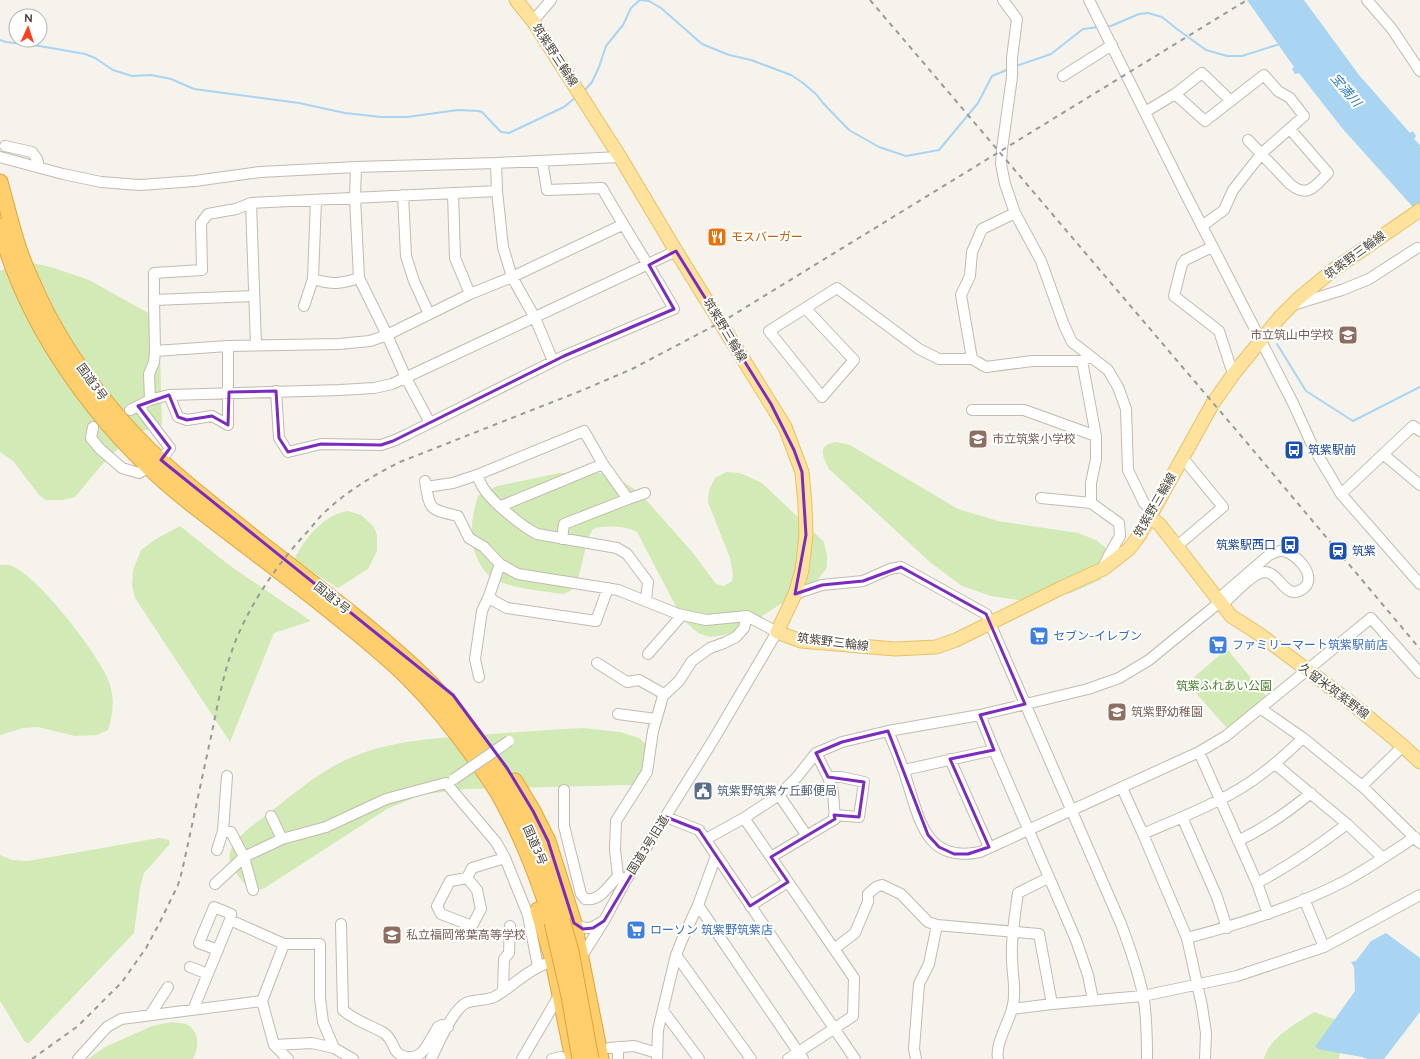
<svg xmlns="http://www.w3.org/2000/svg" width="1420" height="1059" font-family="Figtree,'Noto Sans JP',sans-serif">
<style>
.green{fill:#d2eab5}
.water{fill:#a9d4f2}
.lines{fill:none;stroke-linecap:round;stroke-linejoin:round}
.stream{stroke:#a9d4f2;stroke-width:2}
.minor-casing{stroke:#c2bbae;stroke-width:12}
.major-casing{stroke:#e6c16a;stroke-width:15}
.highway-casing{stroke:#e0a43c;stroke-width:17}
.minor{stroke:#fff;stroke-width:10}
.major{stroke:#ffe39c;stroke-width:13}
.highway{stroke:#ffcf6e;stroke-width:15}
.rail{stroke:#9a9a9a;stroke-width:2;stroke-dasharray:5 5;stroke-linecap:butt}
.minor-bridge-casing{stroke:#c2bbae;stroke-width:12;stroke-linecap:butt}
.highway-bridge-casing{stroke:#e0a43c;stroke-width:17;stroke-linecap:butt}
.minor-bridge{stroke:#fff;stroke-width:10}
.highway-bridge{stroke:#ffcf6e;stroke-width:15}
.marked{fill:none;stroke:#7b2cbf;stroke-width:3;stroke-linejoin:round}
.labels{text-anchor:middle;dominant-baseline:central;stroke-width:4;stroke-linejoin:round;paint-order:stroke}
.street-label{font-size:12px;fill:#4b4439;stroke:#fff}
.food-label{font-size:12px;fill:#c56008;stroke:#fff;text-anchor:start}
.education-label{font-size:12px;fill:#785e54;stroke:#fff;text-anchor:start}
.transit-label{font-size:12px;fill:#164399;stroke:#fff;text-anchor:start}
.shop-label{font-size:12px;fill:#366cbe;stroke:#fff;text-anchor:start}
.park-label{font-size:12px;fill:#4a7f2a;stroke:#fff}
.service-label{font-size:12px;fill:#4e5e75;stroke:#fff;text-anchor:start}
.water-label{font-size:13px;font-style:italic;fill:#2e7ab2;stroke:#fff}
</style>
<rect width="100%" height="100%" fill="#f6f3ec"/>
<!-- green -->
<path class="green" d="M27,262L51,267L89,280L159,319L162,425L143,431L123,444L100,467L75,497L63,500H46L39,495L13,461L0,452V271L11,266Z
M836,442L850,445L958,509L998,521L1078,533L1096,540L1105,547L1109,558L1107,568L1100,580L1071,593L1024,601L991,596L962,586L931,563L829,469C822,456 817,445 836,442Z
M726,472L740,473L762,483L824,542L827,556V568L817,580L741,630L724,635L710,637L698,633L683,620L637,532C625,526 605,525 593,529L588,538L577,584C574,589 568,593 562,594C558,594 551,592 547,592C529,589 495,586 484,570C467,546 470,523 478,496L497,486L559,473H601L616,477L640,493L693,553L716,584L724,586L732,581L733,574L730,558L708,502L709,490L715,478Z
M348,511L361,515L374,527L377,535V551L368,569L338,588L294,560C304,539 324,514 348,511Z
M180,526L229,565L311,621L274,633L230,742L135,598L132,585L133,570L141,550L156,539Z
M0,565C4,565 9,564 12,566C38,576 100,656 109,682C115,699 113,714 108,730L97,735L75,736L38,727L23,728L0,735Z
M1227,649L1267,697L1229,729L1225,726L1187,683Z
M583,728L620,732L639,738L650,748L644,781L632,785L465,789L420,795L387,809L263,889L255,890L247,888C243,881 232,870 230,862C225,842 255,824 269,813C296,792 323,768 355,756C393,740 439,738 480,735C514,732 549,730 583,728Z
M159,838L166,839L170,841L169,845L144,873L140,888L134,933L29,1043L25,1042L0,1001V855L12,860L28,861Z
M1314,1012L1340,1021L1342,1042L1339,1059H1264C1269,1037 1296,1024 1314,1012Z
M172,1022C176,1023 182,1023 186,1024C200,1030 199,1048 193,1059H88L105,1047L152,1026Z"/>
<!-- water -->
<path class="water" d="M1247,0H1304L1359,75L1410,133L1413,131L1416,136L1414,139L1420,145V215L1342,128L1299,73L1295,74L1292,69L1294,67Z
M1386,933L1420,958V1012L1384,1059H1368L1362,1057L1322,1050L1315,1047L1355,991L1354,967L1351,962L1356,961L1371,941Z"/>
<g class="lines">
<!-- stream -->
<path class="stream" d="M1105,26H1111L1139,14L1148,13L1162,17L1177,29L1206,50L1227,56H1242L1280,44
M0,40L6,42L40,46L85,54L95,58L113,70L132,76L151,75L171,79L194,89L299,103L345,113L381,117H407L458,110L478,111L482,112L501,132L509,133L564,107L576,97
M1016,66L1051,54L1083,29L1099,27
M583,92L592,82L599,67L606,46L623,25L631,8L640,0L649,1L661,8L702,44L729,55L751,60L791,75L803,83L816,94L823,103L849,130L879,147L906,156L939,150L978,103L992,76L1009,69
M1277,344L1306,391L1353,421L1420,387"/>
<!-- minor casing -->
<g class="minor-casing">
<path id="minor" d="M1003,0L1017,19L1012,58V77L1002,149L1001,164L1005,184L1015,213L1041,261L1064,325L1072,342L1108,370L1118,387L1126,409L1128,470L1144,503L1153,512
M1089,0L1184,191L1293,403L1313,447L1341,494L1420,584
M1367,0L1392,29L1420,71
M533,21L551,0
M1063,76L1112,45
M1175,94L1205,121L1264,75L1278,91L1290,98L1304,116L1262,153L1233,190L1224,210L1202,226
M1145,112L1175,94L1202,73L1231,101
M1248,140L1290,184C1308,199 1315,186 1328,173L1290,129
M5,146L32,152L37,159L39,167
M0,157L63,174L101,182L140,185L195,181L260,172L356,167L496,163L620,157
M496,163L497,191L503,247L512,277L535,318L553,361
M356,167L355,198L359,278L387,335L406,378L430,423
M453,193L455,258L470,294
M403,195L406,256L414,281L429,314
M251,203L256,345
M1210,248L1185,260L1182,264L1174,296L1219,331L1233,374
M313,279C333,285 340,284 359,278
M154,300L254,296
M1293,305L1342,290L1369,279L1417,248
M304,306L313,279L316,200
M805,308L854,360L822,397L769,331L837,288L919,349L939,359H972L986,367L1032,361H1082L1090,357
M155,351L228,346L339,344L370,341L387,335L470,294L512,277L622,225
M972,359L961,295L970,276L972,252L982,229L1015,213
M1082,361L1096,436V459L1091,483V503
M276,391L279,438L288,452L321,444L381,445L393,441L408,434L564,356L674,309C651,268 625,229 602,188L547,190L542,161
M169,395L178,417L187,420L212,416L228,425V346
M150,400L149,374L154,362L155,351L154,300V273L202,270L201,223L208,214L236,209L251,203L497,191
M138,406L170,448L161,460
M130,410L150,400L169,395L340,390L374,388L392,384L676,251
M972,410H1024L1096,436
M93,427L91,438L100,449L122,468L139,473L149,467
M1383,454L1420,485
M425,481C430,511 429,509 458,516L469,538L484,547L500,564L518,574L618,590L678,614L706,620L747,616L777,632L712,742L626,880L604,921L580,959
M426,487L453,483L477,475
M1341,494L1413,426L1420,431
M1041,498L1091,503L1119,523L1120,536L1109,555L1103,568
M628,499L645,493
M501,506L603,464L584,431L477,475C479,480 481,485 484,489C492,502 523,527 537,534L617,548L627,554L648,582L646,600
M562,539L564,524L628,499L603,464
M1177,546L1223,507L1182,457
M500,564L489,596L494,601L507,608L596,621L608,588
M795,594L822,585L863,581L890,569L901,567L986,614L1121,924C1130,948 1138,970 1143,995C1147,1015 1147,1038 1147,1059
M1218,599L1269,555C1273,553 1277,551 1281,551C1295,551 1318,576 1304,588C1283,604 1280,566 1260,573C1249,577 1231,597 1222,605
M648,654L682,615
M597,663L627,682L639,680L664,694
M479,677L475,659L482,611L489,596
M1260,708L1303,738L1362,786L1420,843
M618,714L656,719
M980,715L994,750L1076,940L1088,975L1093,1000
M888,731C895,748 902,764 907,781C920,821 926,863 980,852L1199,752L1226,736L1371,618L1420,673
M1199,752L1257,883L1268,914
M950,759L989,847
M1275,764L1347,824L1383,858
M904,770L994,750
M828,777H841L864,782L859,817L834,815
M1362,786L1403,746
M1122,788L1143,834L1187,938L1202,1006L1206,1033L1205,1059
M564,790V826L581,894L585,899C599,902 609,886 618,876
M779,795L807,836
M271,816L282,839L326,827L386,799L446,783L496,842L505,858
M666,817L699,830L855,1059
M1182,817L1217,897L1227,928
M744,818L854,978L853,1016L788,1059
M223,831L227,776
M1143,834C1168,823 1194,813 1219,800C1251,785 1277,763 1303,738
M706,839L744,818L779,795L797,777L816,753L842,742L888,731L980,715L1088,689L1119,678L1149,660L1220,602
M1238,841C1265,828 1288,812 1311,793
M771,857L835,819L833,792L828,777L816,753
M467,878L450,881L437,906L441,914L472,926L481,909L477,890L467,878L472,868L505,858L528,915L538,967
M626,880L618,876L615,850L616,821L647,772L653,731L663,696L679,681L692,661L710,648L724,643L736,637L744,628L747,616
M1257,883C1289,866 1318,846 1347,824
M215,884L244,857L231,832L223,831L217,850
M253,890L244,857L282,839
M1304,899L1324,947
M698,905L803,1059
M750,906L788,882
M574,923C587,931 591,929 603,921
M341,924L343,1010C355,1021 370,1025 384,1033C391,1038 392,1044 396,1051C402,1059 417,1059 423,1051C429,1044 433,1035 438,1027L442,1025L448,1027
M1187,938C1241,924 1295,907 1345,881C1369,868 1392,852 1415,837
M834,949L855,933L868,902V894L876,887L882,885L901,894L928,922L937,925
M218,950L199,943L214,907L231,914L230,920
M676,955L751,1059
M190,967L208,974
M503,990L504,959L509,953L510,926
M262,1001L284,944
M1012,1009L1052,1004L1143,996L1237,976L1324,947L1420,895
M193,1010L230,920L284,944H320V998L323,1022L334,1048
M664,1012L699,1059
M150,1015L168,987
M274,1045L288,1059
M618,1047V1059
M609,1048L634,1046L657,1053
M78,1059L107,1027L121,1019L262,1001L274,1045L312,1043L334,1048L353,1059
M431,1059C438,1045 452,1010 466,1003C475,999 488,1001 496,996C513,986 526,971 545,964
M522,1059L560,994
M552,1059L561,1057
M657,1059L658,1030L676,955L682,940L698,905L716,856
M916,1059L914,1049L919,984L929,964L937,925L1039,934L1052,1004
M998,1059C995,1044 1008,1024 1012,1009C1017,992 1012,975 1012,957C1011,936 1015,915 1018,893L1048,878"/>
</g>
<!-- major casing -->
<g class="major-casing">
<path id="major" d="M516,0L533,21L620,157L676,251L785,427L802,472L805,504L806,535L802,570L795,594L777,632L801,641L895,649L936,647L956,640L1061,588L1103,569L1129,549L1139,536L1213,403L1235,372L1280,317L1298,299L1333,270L1420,210
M1150,517L1160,525L1231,616L1259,634L1350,702L1403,746L1420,762"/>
</g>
<!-- highway casing -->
<g class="highway-casing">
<path id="highway" d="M0,182C9,214 16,247 30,277C52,330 85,379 122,421C163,468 214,505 262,544C314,584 366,623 414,667C466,715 513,787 540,851C549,874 555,897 562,920
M0,226C26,328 100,429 180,495C235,539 292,579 346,624C367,641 388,658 408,678C436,706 462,739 485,773C491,782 497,791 502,800C523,839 539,880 552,922
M515,781L533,811L548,841L574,923L601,1059
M538,910L553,961L572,1054"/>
</g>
<!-- minor -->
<use href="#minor" class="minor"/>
<!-- major -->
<use href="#major" class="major"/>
<!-- highway -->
<use href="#highway" class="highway"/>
<!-- rail -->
<path class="rail" d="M870,0L1248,444L1420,649
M32,1059L78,1026L122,982L146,948L159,924L178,885L182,871C192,826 201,782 211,737C218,703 224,668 238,635C255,596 280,561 309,530C315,523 320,516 327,510C349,490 374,475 400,462L583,390L632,369L725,320L1247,0"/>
<!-- minor-bridge casing -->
<g class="minor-bridge-casing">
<path id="minor-bridge" d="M454,779L509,741"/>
</g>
<!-- highway-bridge casing -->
<g class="highway-bridge-casing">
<path id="highway-bridge" d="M562,920L571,951L591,1059
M552,922L569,996L580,1059"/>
</g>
<!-- minor-bridge -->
<use href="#minor-bridge" class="minor-bridge"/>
<!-- highway-bridge -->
<use href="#highway-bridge" class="highway-bridge"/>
</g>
<!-- marked area -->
<path class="marked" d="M676,251L771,404L794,450L802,472L806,535L795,594L822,585L863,581L901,567L986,614L1025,704L980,715L994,750L950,759L989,847L968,854H954L939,847L928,835L888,731L842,742L816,753L828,777L864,782L859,817L834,815L835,819L771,857L788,882L750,906L699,830L666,817L604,921L593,928L583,929L574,923L548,841L533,811L507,768L453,695L161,460L170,448L138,406L169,395L178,417L187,420L212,416L228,425L229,392L276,391L279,438L288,452L321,444L381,445L393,441L564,356L674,309L649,265Z"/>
<!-- icons -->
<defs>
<g id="restaurant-square" transform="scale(1)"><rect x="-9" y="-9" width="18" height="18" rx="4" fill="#e8710a" stroke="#fff"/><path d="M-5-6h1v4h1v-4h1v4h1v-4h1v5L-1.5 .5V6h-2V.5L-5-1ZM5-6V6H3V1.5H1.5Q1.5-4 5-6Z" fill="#fff"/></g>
<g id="school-square" transform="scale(1)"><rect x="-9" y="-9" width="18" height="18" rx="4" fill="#8d6e63" stroke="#fff"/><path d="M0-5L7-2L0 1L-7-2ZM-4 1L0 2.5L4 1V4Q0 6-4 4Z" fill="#fff"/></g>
<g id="bus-square" transform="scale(1)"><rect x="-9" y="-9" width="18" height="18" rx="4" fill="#1a4fb4" stroke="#fff"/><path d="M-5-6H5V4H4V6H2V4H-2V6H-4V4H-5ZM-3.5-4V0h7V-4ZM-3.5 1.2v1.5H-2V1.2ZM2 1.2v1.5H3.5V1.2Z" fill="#fff"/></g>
<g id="station-square" transform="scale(1)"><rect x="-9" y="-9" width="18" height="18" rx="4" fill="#1a4fb4" stroke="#fff"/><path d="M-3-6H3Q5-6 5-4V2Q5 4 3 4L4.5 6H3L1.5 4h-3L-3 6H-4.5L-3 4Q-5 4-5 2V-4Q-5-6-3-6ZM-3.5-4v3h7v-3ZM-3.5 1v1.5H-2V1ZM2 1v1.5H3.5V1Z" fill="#fff"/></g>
<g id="supermarket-square" transform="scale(1)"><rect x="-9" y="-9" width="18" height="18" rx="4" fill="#3f7fe0" stroke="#fff"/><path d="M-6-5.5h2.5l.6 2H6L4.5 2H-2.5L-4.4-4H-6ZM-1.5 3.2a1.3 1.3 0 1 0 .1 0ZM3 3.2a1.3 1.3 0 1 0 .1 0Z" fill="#fff"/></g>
<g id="civic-square" transform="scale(1)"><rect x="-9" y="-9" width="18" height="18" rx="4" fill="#5c6f8a" stroke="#fff"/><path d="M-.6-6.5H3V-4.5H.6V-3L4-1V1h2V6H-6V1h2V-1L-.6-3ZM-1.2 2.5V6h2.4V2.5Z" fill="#fff"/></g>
</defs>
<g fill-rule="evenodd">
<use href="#restaurant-square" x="717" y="237"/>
<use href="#school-square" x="1348" y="335"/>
<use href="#school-square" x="978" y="439"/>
<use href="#bus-square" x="1294" y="450"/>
<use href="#bus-square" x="1290" y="545"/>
<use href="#station-square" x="1338" y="551"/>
<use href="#supermarket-square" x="1039" y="636"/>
<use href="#supermarket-square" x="1218" y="645"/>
<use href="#school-square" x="1117" y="712"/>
<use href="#civic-square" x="703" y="791"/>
<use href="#supermarket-square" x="636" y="930"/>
<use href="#school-square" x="392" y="935"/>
</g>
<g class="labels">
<!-- street labels -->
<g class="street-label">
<text transform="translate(555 55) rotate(57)">筑紫野三輪線</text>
<text transform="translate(1355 255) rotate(-36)">筑紫野三輪線</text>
<text transform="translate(725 330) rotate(59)">筑紫野三輪線</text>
<text transform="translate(92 382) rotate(54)">国道3号</text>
<text transform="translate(1155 505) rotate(-60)">筑紫野三輪線</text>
<text transform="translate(332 598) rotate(39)">国道3号</text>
<text transform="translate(833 642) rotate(7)">筑紫野三輪線</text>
<text transform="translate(1334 691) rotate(37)">久留米筑紫野線</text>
<text transform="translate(535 845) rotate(66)">国道3号</text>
<text transform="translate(648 845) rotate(-58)">国道3号旧道</text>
</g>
<!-- food labels -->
<g class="food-label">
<text x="731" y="237">モスバーガー</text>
</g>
<!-- education labels -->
<g class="education-label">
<text x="1334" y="335" text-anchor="end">市立筑山中学校</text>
<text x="992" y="439">市立筑紫小学校</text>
<text x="1131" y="712">筑紫野幼稚園</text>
<text x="406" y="935">私立福岡常葉高等学校</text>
</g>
<!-- transit labels -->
<g class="transit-label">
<text x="1308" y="450">筑紫駅前</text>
<text x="1276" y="545" text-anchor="end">筑紫駅西口</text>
<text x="1352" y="551">筑紫</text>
</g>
<!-- shop labels -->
<g class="shop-label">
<text x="1053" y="636">セブン-イレブン</text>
<text x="1232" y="645">ファミリーマート筑紫駅前店</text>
<text x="650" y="930">ローソン 筑紫野筑紫店</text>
</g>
<!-- park labels -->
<g class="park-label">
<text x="1224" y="686">筑紫ふれあい公園</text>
</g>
<!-- service labels -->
<g class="service-label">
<text x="717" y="791">筑紫野筑紫ケ丘郵便局</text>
</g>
<!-- water labels -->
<g class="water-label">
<text transform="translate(1346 90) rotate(50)">宝満川</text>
</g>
</g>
<!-- north arrow -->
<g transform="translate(28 28) rotate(3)"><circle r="19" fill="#ffffff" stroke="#b7b4b0"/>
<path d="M0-3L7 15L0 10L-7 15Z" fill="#fc3f1d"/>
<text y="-6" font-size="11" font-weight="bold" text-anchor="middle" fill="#4b4439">N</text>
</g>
</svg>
